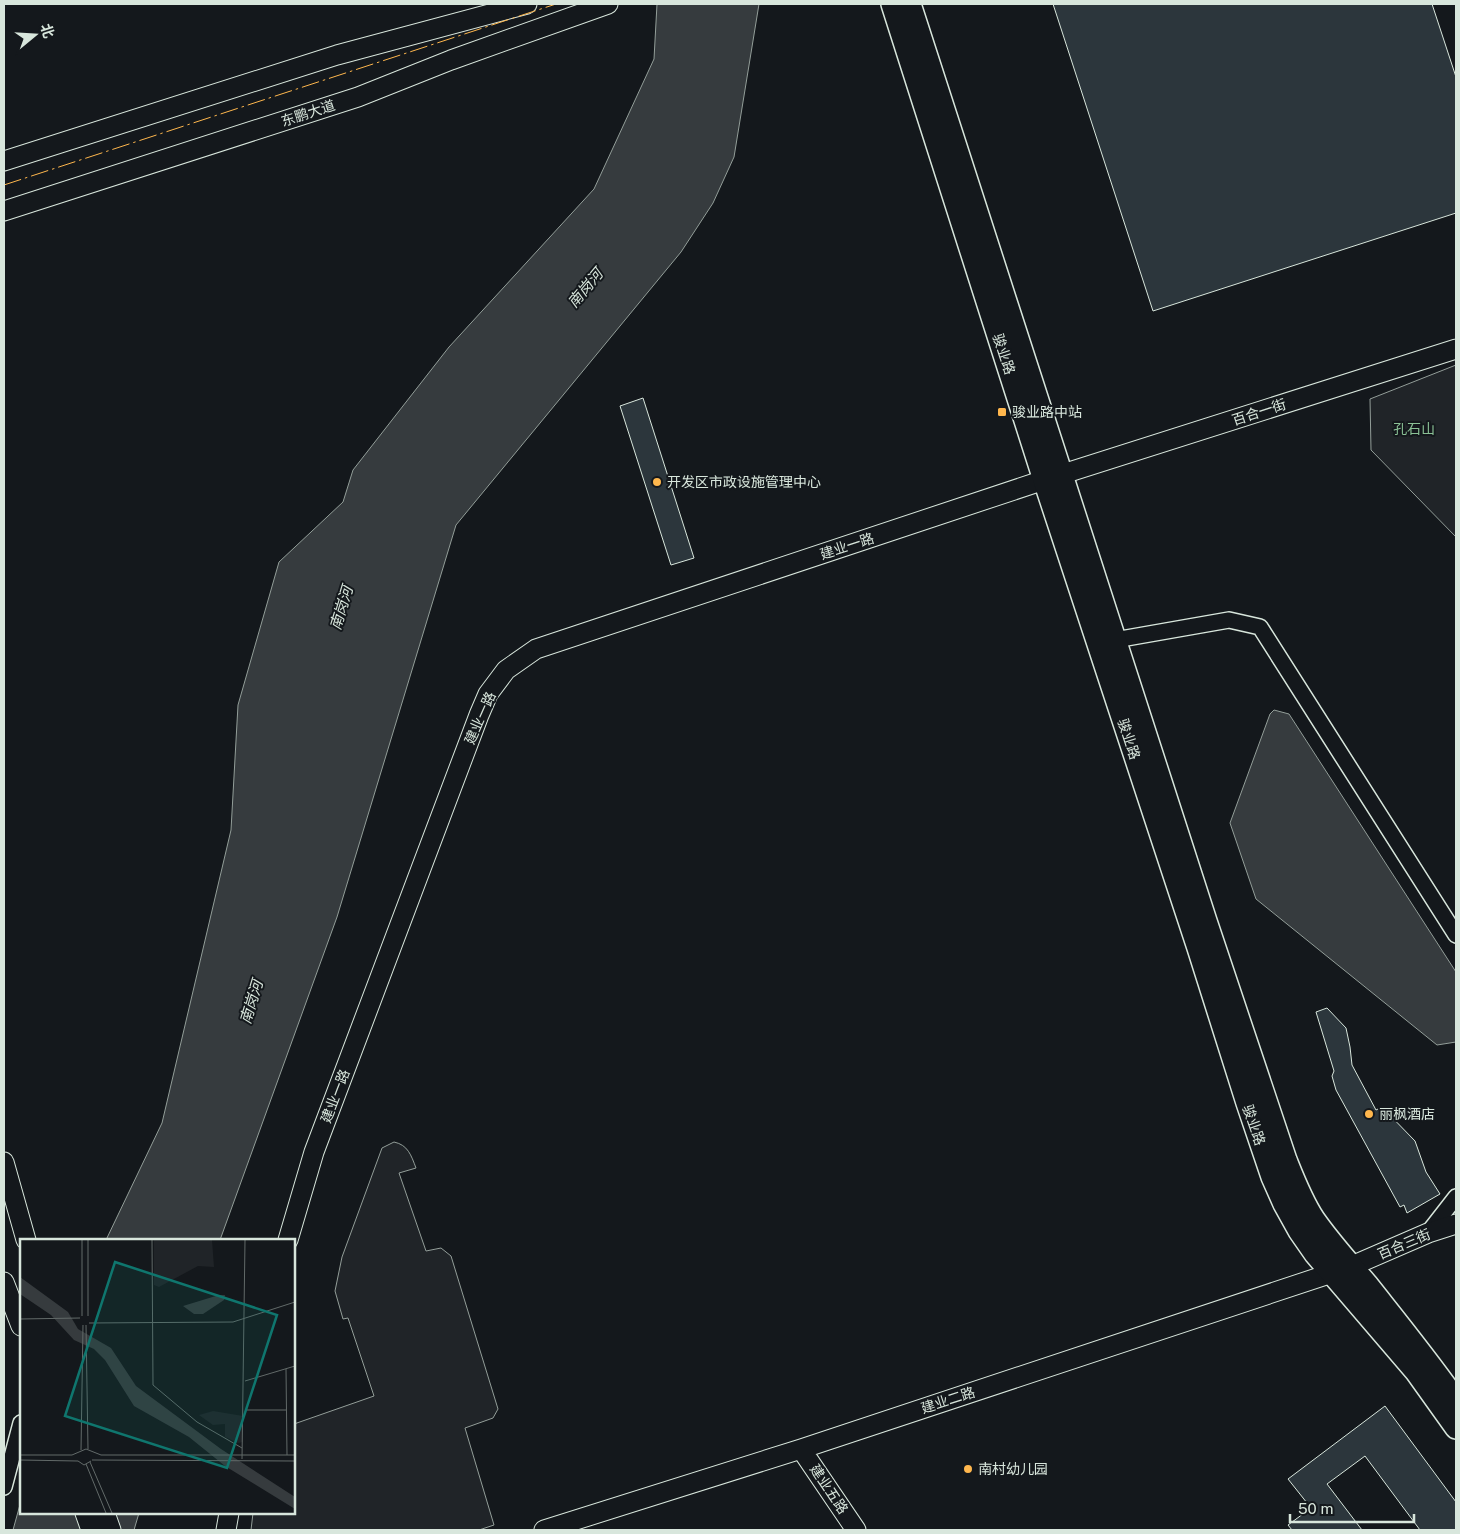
<svg xmlns="http://www.w3.org/2000/svg" width="1460" height="1534" font-family="'Public Sans','Noto Sans SC',sans-serif">
<style>
.green{fill:#202428;stroke:#939e99}
.water{fill:#363b3e;stroke:#939e99}
.building{fill:#2c363c;stroke:#d8e6dc}
.lines{fill:none;stroke-linecap:round;stroke-linejoin:round}
.minor-casing{stroke:#d8e6dc;stroke-width:18}
.tertiary-casing{stroke:#d8e6dc;stroke-width:21}
.secondary-casing{stroke:#d8e6dc;stroke-width:24}
.minor{stroke:#14181c;stroke-width:15}
.tertiary{stroke:#14181c;stroke-width:19}
.secondary{stroke:#14181c;stroke-width:21}
.power{stroke:#ffb74d;stroke-width:1;stroke-dasharray:18 4 2.5 4;stroke-linecap:butt}
.poi-dot{fill:#ffb74d;stroke:#14181c;stroke-width:2}
.labels{text-anchor:middle;dominant-baseline:central;stroke-width:4;stroke-linejoin:round;paint-order:stroke}
.street-label{font-size:14px;fill:#d8e6dc;stroke:#14181c}
.poi-label{font-size:14px;fill:#d8e6dc;stroke:#14181c;text-anchor:start}
.park-label{font-size:14px;fill:#8ac095;stroke:#14181c}
.water-label{font-size:15px;font-style:italic;fill:#d8e6dc;stroke:#14181c}
.inset-road{fill:none;stroke:#626a69;stroke-width:1}
.view{fill:#0f766e;fill-opacity:0.15;stroke:#0f766e;stroke-width:2.5}
.inset-edge{fill:none;stroke:#d8e6dc;stroke-width:2.5}
</style>
<rect width="100%" height="100%" fill="#14181c"/>
<!-- green -->
<path class="green" d="M1456,365V537L1371,450L1370,399Z
M394,1142C408,1145 411,1155 416,1168L399,1173L426,1251L441,1248L451,1256L498,1409L493,1418L465,1428L494,1525L479,1530H251L253,1513H294V1424L374,1396L348,1318L343,1319L335,1291L342,1257L382,1148Z"/>
<!-- water -->
<path class="water" d="M657,4H759L734,157L713,203L681,252L456,525L337,917L220,1240H106L162,1123L231,830L238,705L279,562L343,502L353,470L449,347L594,189L654,59Z
M1274,710L1289,714L1456,972V1042L1437,1045L1256,899L1230,823L1270,714Z
M21,1501V1513H139L134,1530H13Z"/>
<!-- building -->
<path class="building" d="M1053,4H1432L1456,77V213L1153,311Z
M643,398L694,558L671,565L620,406Z
M1327,1008L1346,1028L1350,1047L1352,1065L1376,1110L1382,1107L1415,1141L1426,1172L1440,1194L1407,1213L1404,1205L1400,1207L1336,1090L1332,1076L1334,1071L1316,1012Z
M1385,1406L1456,1502V1530H1420L1365,1456L1327,1484L1362,1530H1292L1288,1525L1311,1508L1288,1479Z"/>
<g class="lines">
<!-- minor casing -->
<g class="minor-casing">
<path id="minor" d="M1115,640L1229,620L1260,627L1456,935
M1428,1233L1456,1197
M4,1487L21,1423"/>
</g>
<!-- tertiary casing -->
<g class="tertiary-casing">
<path id="tertiary" d="M4,161L337,55L527,4
M4,211L358,97L451,60L608,4
M4,1162L26,1240
M288,1240L314,1152L479,715L488,694L506,670L536,649L1044,480L1456,349
M4,1282L21,1326
M801,1449L856,1530
M85,1513L91,1530
M105,1513L111,1530
M226,1530L229,1513
M544,1530L801,1449L1332,1273L1352,1266L1428,1233L1456,1224"/>
</g>
<!-- secondary casing -->
<g class="secondary-casing">
<path id="secondary" d="M892,4L1044,480L1198,948L1247,1103L1272,1177L1284,1204L1299,1231L1315,1254L1416,1372L1456,1428
M910,4L1206,921L1286,1160C1294,1180 1302,1201 1314,1219C1330,1242 1349,1263 1367,1284C1397,1322 1428,1360 1456,1400"/>
</g>
<!-- minor -->
<use href="#minor" class="minor"/>
<!-- tertiary -->
<use href="#tertiary" class="tertiary"/>
<!-- secondary -->
<use href="#secondary" class="secondary"/>
<!-- power -->
<path class="power" d="M4,185L556,4"/>
</g>
<!-- markers -->
<g class="poi-dot">
<rect x="997" y="407" width="10" height="10" rx="2.5"/>
<circle cx="657" cy="482" r="5"/>
<circle cx="1369" cy="1114" r="5"/>
<circle cx="968" cy="1469" r="5"/>
</g>
<g class="labels">
<!-- street labels -->
<g class="street-label">
<text transform="translate(308 113) rotate(-18)">东鹏大道</text>
<text transform="translate(1004 354) rotate(72)">骏业路</text>
<text transform="translate(1259 412) rotate(-18)">百合一街</text>
<text transform="translate(847 546) rotate(-18)">建业一路</text>
<text transform="translate(480 718) rotate(-66)">建业一路</text>
<text transform="translate(1129 739) rotate(72)">骏业路</text>
<text transform="translate(335 1096) rotate(-69)">建业一路</text>
<text transform="translate(1254 1125) rotate(71)">骏业路</text>
<text transform="translate(1404 1244) rotate(-23)">百合三街</text>
<text transform="translate(948 1400) rotate(-18)">建业二路</text>
<text transform="translate(829 1489) rotate(56)">建业五路</text>
</g>
<!-- poi labels -->
<g class="poi-label">
<text x="1012" y="412">骏业路中站</text>
<text x="667" y="482">开发区市政设施管理中心</text>
<text x="1379" y="1114">丽枫酒店</text>
<text x="978" y="1469">南村幼儿园</text>
</g>
<!-- park labels -->
<g class="park-label">
<text x="1414" y="429">孔石山</text>
</g>
<!-- water labels -->
<g class="water-label">
<text transform="translate(585 288) rotate(-50)">南岗河</text>
<text transform="translate(341 608) rotate(-73)">南岗河</text>
<text transform="translate(251 1002) rotate(-73)">南岗河</text>
</g>
</g>
<!-- overview -->
<g transform="translate(20 1239)">
<rect width="275" height="275" fill="#14181c"/>
<path d="M134,1H192L194,28L178,27L139,48L134,46ZM193,172L223,177V203L218,204L205,198V185L193,186L179,176Z" fill="#202428"/>
<path d="M0,38L48,73L58,90L91,109L116,147L201,210L275,258V270L205,227L169,198L114,167L85,121L74,110L54,101L31,76L0,55ZM199,56H205L204,61L183,75H174L163,67Z" fill="#363b3e"/>
<path class="inset-road" d="M132,1L133,146L177,183L222,209M62,77V1M68,77V1M0,80L60,79M69,84L213,83L275,63M66,86L68,210M266,130L267,216M225,142L275,127M225,171H266M61,211L63,86M0,216H52L66,210L81,216H275M222,220L225,1M0,221L58,222M72,221L275,222M58,222L64,226L71,222M70,223L92,274M66,225L86,274"/>
<path class="view" d="M95,23L257,76L207,229L45,177Z"/>
<rect width="275" height="275" class="inset-edge"/>
</g>
<!-- border -->
<rect width="1460" height="1534" fill="none" stroke="#d8e6dc" stroke-width="10"/>
<!-- north arrow -->
<g transform="translate(35 35) rotate(72)" stroke="#14181c" stroke-width="4" paint-order="stroke">
<path d="M0-4L9 19L0 12L-9 19Z" fill="#d8e6dc"/>
<text y="-8" font-size="14" font-weight="bold" text-anchor="middle" fill="#d8e6dc">北</text>
</g>
<!-- scale -->
<path d="M1290 1514v8h124v-8" fill="none" stroke="#d8e6dc" stroke-width="2.5"/>
<text x="1298" y="1514" font-size="15" fill="#d8e6dc" stroke="#14181c" stroke-width="4" paint-order="stroke">50 m</text>
</svg>
